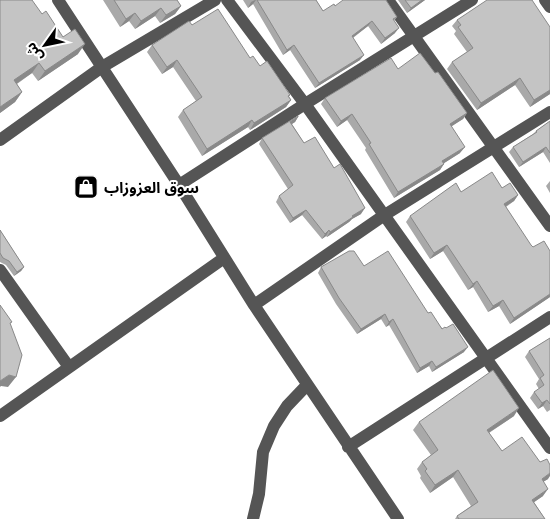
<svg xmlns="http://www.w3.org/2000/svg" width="550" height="519" font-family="Montserrat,'Noto Sans Arabic',sans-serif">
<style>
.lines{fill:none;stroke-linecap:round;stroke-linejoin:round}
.minor{stroke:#555;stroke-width:12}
.wall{fill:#a9a9a9}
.shaded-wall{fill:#898989}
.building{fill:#c4c4c4;stroke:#898989}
.labels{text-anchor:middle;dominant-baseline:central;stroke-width:4;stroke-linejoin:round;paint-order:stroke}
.poi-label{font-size:15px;font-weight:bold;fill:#000;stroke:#fff;text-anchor:start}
</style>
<rect width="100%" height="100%" fill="#fff"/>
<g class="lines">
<!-- minor -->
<path class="minor" d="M58,0L179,185L254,305L398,519
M227,0L305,104L550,448
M388,0L550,226
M545,0L550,7
M0,140L102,67L215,0
M179,185L305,104L472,0
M0,270L69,367
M254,305L383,216L550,112
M0,416L224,258
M348,447L550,317
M253,519L259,494L263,452L274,426L287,406L307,385"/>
</g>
<!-- wall -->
<path class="wall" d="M103,0H177L181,6L175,14L160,23L155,16L135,29L129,21L120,27Z
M243,0H316L323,11L335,6L397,17L394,21L395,33L381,44L368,26L353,38L360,60L315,88L290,50L283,55L253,4L248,8Z
M398,0H425L407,13Z
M42,14L78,54L38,81L32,73L17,84L22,92L15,102L0,113Z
M457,20L550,27V94L530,107L515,85L477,110L447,69L452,62L467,52L454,34L456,31L452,26Z
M192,25L250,58L260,66L290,95L289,96L291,100L286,107L250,130L248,127L202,156L178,117L183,110L196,101L173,67L162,74L147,52L152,45Z
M398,69L435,73L467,113L463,119L451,126L460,153L444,163L440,170L394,198L365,150L366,148L347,120L337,127L321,104L325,98Z
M298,117L295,122L292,124L304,143L361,214L352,219L349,222L327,237L326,236L322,239L302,215L290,223L276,202L279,196L288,189L259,144L262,138Z
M550,121V163L543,152L519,167L509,152L513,147L533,134L536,131Z
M550,181V193L546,186Z
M502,188L518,195L514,201L506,207L550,297L510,324L499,306L488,312L473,287L468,290L443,251L430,259L406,222L410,216L461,192Z
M0,230L24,267L21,271L14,276L6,265L0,262Z
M364,266L428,313L464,352L432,372L429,366L417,373L389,325L386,327L381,319L357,334L336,304L318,273L321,267Z
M550,338V410L547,412L543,406L538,409L530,398L534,392L539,389L536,384L539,379L525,357L529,351Z
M514,416L489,433L502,451L548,479L543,482V496L534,502L545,519H455L457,516L471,506L453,477L430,493L420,478L421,476L417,469L422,462L431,455L413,430L419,422Z"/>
<!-- shaded-wall -->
<path class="shaded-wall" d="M255,0H256L253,4L248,8L251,2Z
M422,0H425L407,13L411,8Z
M181,6L175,14L160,23L166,15Z
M161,8L155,16L135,29L141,21Z
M135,13L129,21L120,27L126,19Z
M372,21L368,26L348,41L352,36Z
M399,28L395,33L381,44L385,38Z
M85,44L78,54L38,81L45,71Z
M294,45L290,50L283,55L287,50Z
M364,55L360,60L315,88L319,83Z
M177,60L173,67L162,74L167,67Z
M39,63L32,73L7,90L14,80Z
M520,78L515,85L477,110L481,103Z
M550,90V94L530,107L534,100Z
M22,92L15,102L0,113V107Z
M291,100L286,107L250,130L254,123Z
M467,113L463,119L446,130L450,124Z
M352,114L347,120L337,127L341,121Z
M298,117L295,122L287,127L290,122Z
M252,120L248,127L202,156L207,149Z
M465,147L460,153L438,167L442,161Z
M546,147L543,152L519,167L523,162Z
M444,164L440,170L394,198L398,192Z
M518,195L514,201L500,210L504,204Z
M365,208L361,214L352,219L349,222L327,237L330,232L352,216Z
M306,210L302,215L290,223L293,218Z
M329,230L326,236L322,239L325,234Z
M447,245L443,251L430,259L434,253Z
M24,267L21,271L14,276L17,272Z
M477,281L473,287L468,290L473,284Z
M550,294V297L510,324L514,318Z
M503,300L499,306L488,312L493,306Z
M385,314L381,319L357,334L361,329Z
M393,319L389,325L386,327L389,322Z
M468,347L464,352L432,372L436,367Z
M432,361L429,366L417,373L420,368Z
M9,375L16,377L8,387L1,386L0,387V381Z
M547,400L543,406L538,409L542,403Z
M519,408L514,416L482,437L487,430Z
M458,470L453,477L430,493L435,485Z
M550,473V476L548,479L536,486L542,479Z
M548,489L543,496L527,507L532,500Z"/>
<!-- building -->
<path class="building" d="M0,0H32L42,14L46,11L63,37L75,29L85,44L45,71L39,63L14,80L22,92L0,107Z
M114,0H177L181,6L166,15L161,8L141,21L135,13L126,19Z
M257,0H316L323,11L334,4L335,6L343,0H386L397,17L393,19L399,28L385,38L372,21L352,36L364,55L319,83L294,45L287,50Z
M405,0H422L411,8Z
M487,0H532L550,27V90L534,100L520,78L481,103L452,62L473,48L458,27L461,25L457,20Z
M218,9L250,58L253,56L260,66L267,61L290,95L288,96L291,100L254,123L252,120L207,149L183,110L202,97L177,60L167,67L152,45L189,21L192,25Z
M420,53L435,73L438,72L467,113L450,124L465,147L442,161L444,164L398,192L369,144L371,143L352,114L341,121L325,98L391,58L398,69Z
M298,116V117L290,122L304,143L315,137L334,168L340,164L365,208L352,216L353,217L330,232L329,230L325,234L306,210L293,218L279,196L293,185L262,138Z
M550,121V153L546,147L523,162L513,147L537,132L536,131Z
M492,172L502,188L510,183L518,195L504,204L531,245L533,247L544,241L550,251V294L514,318L503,300L493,306L477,281L473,284L447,245L434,253L410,216L456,183L461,192Z
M0,230L24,267L17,272L9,261L3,258L0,253Z
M349,251H354L364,266L388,251L428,313L431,312L442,329L445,327L446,328L453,324L468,347L436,367L432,361L420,368L393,319L389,322L385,314L361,329L339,298L321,267Z
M0,305L12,322L10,323L22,355L16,377L9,375L0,381Z
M550,338V404L547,400L542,403L534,392L544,385L540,378L544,375L529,351Z
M493,370L519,408L487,430L502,451L522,437L540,462L547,459L550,465V473L542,479L548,489L532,500L545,519H459L457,516L478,502L458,470L435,485L425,471L427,469L422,462L438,450L419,422Z"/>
<!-- icons -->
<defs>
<g id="shop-square" transform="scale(1.25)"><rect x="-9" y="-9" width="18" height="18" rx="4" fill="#000" stroke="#fff"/><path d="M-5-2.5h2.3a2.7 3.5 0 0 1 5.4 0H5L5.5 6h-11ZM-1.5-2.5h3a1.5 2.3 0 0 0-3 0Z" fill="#fff"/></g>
</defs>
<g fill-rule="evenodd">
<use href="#shop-square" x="86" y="187"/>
</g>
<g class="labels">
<!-- poi labels -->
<g class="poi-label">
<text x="104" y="187">سوق العزوزاب</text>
</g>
</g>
<!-- north arrow -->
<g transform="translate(45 45) rotate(237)" stroke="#ffffff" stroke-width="4" paint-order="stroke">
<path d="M0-4L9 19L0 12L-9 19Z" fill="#000000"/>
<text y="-8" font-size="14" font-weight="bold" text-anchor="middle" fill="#000000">ش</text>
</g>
</svg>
